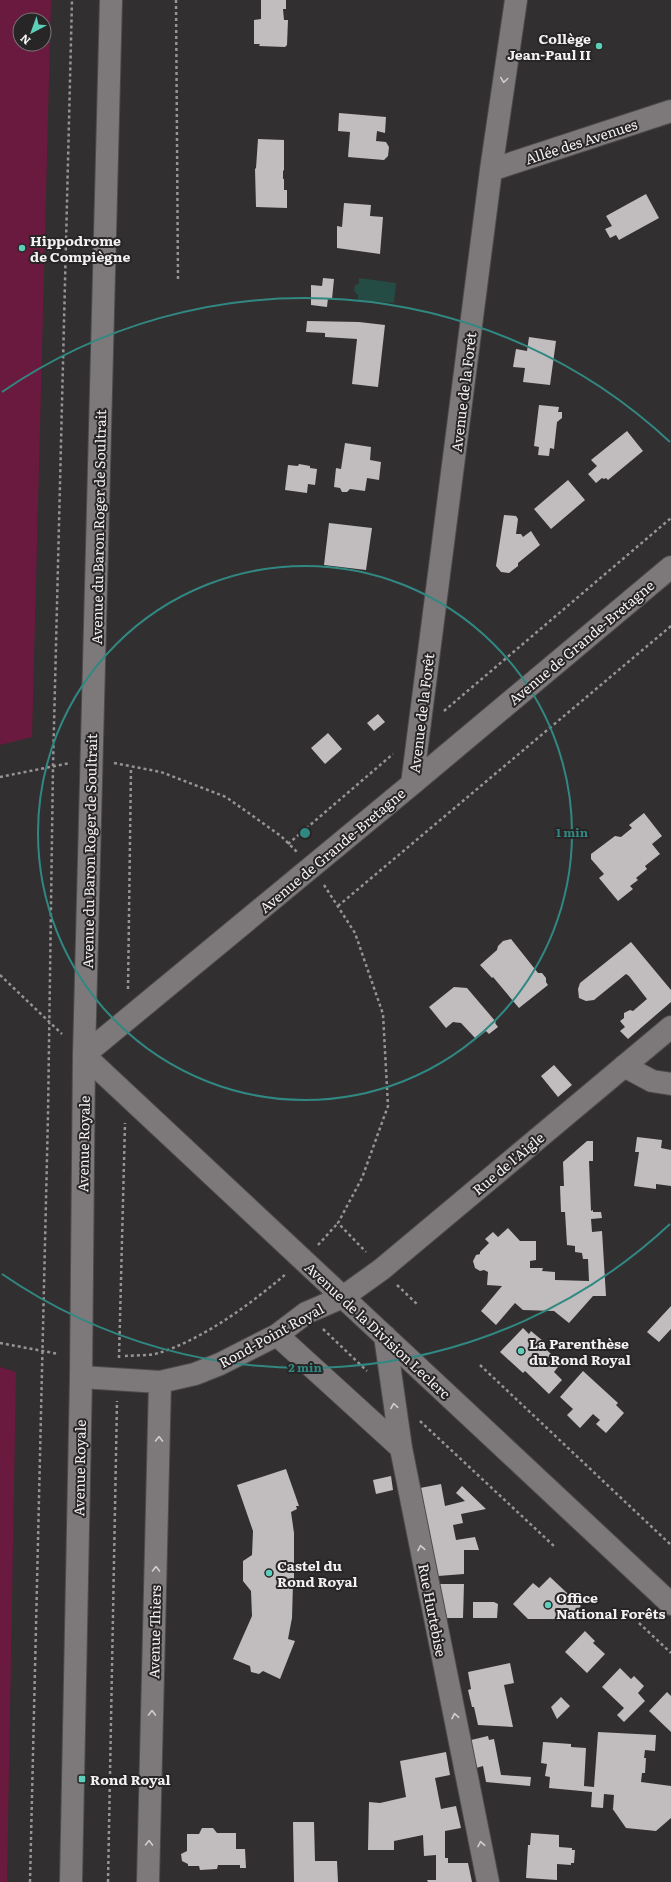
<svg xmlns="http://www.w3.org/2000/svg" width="671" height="1882" font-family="Literata,serif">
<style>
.green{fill:#6a1a3e;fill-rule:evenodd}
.water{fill:#244c44}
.building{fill:#c1bdbe}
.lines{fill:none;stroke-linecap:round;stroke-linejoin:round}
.minor-casing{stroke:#4e4b4c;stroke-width:24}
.path{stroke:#969495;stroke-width:2.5;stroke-dasharray:3 3;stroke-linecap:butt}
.minor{stroke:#7d797a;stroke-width:22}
.oneway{stroke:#d0cdce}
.ring{fill:none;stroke:#318882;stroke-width:2}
.poi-dot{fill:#5dceb9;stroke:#282526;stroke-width:1.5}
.labels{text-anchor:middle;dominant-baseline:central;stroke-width:4;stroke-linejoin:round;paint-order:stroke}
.poi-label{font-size:14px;font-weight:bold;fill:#f3f1f2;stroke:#282526;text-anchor:start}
.street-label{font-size:14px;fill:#f3f1f2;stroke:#282526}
.centre{fill:#318882;stroke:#282526;stroke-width:2}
.ring-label{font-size:12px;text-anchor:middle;font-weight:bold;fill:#318882;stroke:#282526;stroke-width:4;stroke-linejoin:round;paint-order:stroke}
</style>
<rect width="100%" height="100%" fill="#322f30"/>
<!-- green -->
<path class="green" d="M0,0H51L32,737L0,745ZM20,20H44V44H20Z
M0,1367L16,1372L7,1882H0Z"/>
<!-- water -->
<path class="water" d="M359,278L396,283L394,303L358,300V295L354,291L355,285L359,284Z"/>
<!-- building -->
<path class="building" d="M261,0H286V9H283L284,20H288L287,45L285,47L259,46L260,44H254V20L261,19Z
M339,113L386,117L385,133L377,131L376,141L386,142L389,147L388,156L384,160L348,157L350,132L338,131Z
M258,139L284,140V171L283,170V179H284V190H287V208L256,207L255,169L256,168Z
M646,194L659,218L619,240L616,235L610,238L605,229L612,226L606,216Z
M344,203L371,205L370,216L383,217L380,254L337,248V226L342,227Z
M323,278L334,279L332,299L328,298L327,307L311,305V285L322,286Z
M307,321L359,322L385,325L378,387L352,384L357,339L325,337V333L306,332Z
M529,337L556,341L550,385L523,382L525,368L513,367L516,349L527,351Z
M539,405L559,407L558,412H562V418L557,422L554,449L550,448L549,456L538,455L539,447L534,446Z
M627,431L643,451L608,480L606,478L604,479L602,478L596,483L588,474L597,466L591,460Z
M345,443L371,447L370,460L381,462L379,480L367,478L365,491L350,489L347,492H342L340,488L334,487L336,468L341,469Z
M299,464L310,466V468L317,469L315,485L308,484L307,493L285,490L288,465L298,466Z
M568,480L585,500L551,529L534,509Z
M504,515L516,516L518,519L516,534H521L523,537L531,531L540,545L518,563V566L509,573L501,572L496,566Z
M329,523L372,528L366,570L324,565Z
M378,714L385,722L374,731L367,723Z
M328,733L342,749L325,764L311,748Z
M644,813L662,836L652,844L660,854L645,866L647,869L636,878L638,880L630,886L633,889L618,901L599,878L604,874L591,859V854L615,836L621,837L632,828L629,825Z
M511,939L538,973H542L546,978V982L548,985L519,1008L493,977L492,978L480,965L497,950L498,946L503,941Z
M631,942L671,990V1002L628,1039L620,1031L625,1027L620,1021L624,1018V1013L630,1010L633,1011L647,999L629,976L626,974L594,1000L586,1001L579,998L578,989L580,983Z
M454,987L467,988L496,1022L495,1023L498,1027L489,1034L486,1031L476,1039L461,1023L453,1022L446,1028L429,1007Z
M554,1065L572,1085L558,1097L541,1076Z
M637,1137L662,1140L661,1148L671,1150V1186L656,1184V1189L634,1186L639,1152H635Z
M587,1141H593V1161H589L591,1211L593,1210V1212H601L602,1218L591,1219L592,1232L602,1231L606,1296H593L569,1323L554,1311L523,1310L515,1303L496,1325L481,1311L502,1286L487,1285L488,1272L484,1270L480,1271L475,1268L473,1261L476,1255L480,1254V1252L489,1243L485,1239L493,1232L498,1237L508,1228L520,1241H536V1260L530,1261V1268H543L542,1271L555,1272V1280L589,1281L588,1259H583L582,1253L575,1252V1246L567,1245L565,1212H561L560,1186H564L563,1162Z
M671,1306V1329L659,1342L647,1332Z
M523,1328L529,1334L531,1331L543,1341L540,1344L551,1354L544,1362L547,1365L551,1360L558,1367L554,1372L562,1380L549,1394L525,1371L523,1373L500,1352Z
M583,1371L618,1403L616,1405L624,1413L606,1433L596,1424L600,1420L593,1414L580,1428L567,1415L573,1409L560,1397Z
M286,1469L299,1506H296L297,1509L291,1512L294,1533V1583H293L292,1618L288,1639L295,1641L280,1679L263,1671L259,1674L251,1672L250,1666L233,1659L252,1616L251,1591L243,1581V1561L252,1555L253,1531L237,1485Z
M391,1476L393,1490L376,1494L373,1480Z
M441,1484L445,1506L465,1501L456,1493L462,1486L486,1509L461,1514L463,1523L453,1525L456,1540L475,1537L479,1550H464V1574L438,1576L420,1488Z
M550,1577L581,1606L568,1619H528L513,1604L533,1583L539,1588Z
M439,1584H464L463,1618H447Z
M473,1602H494L498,1604L497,1618H473Z
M585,1631L595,1641L593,1643L605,1654L587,1673L565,1652Z
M510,1663L514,1683L504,1685L513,1727L478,1725L474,1707H472L468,1690L471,1689L468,1672Z
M620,1668L631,1679L634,1676L644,1686L638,1693L645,1701L624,1722L617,1715L624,1708L602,1687Z
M667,1692L671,1696V1732L649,1711Z
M561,1697L570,1706L557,1719L551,1707Z
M598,1732L656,1735L655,1751L645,1750L644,1758H646L645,1773H642L641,1782L671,1786V1818L656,1831L626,1828L612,1808L613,1809L614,1795L604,1794L603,1808L591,1807L592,1792L549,1788L550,1777L545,1776L547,1764L541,1763L543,1742L571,1744V1747L586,1748L584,1786L594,1787Z
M488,1736L489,1740L494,1739L501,1775L531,1777L530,1786L486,1782L483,1766L476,1768L471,1740Z
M446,1752L450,1775L435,1778L441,1809L456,1806L461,1828L445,1831V1858H448V1863H468L472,1882H428L427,1880H436V1855L424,1856L423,1835L394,1841V1850H368L369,1802L380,1803L406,1797L400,1761Z
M293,1822H314L315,1861H337L338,1882H294Z
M202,1828H213L217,1833H236V1849H245L246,1868H240V1865H218L217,1869L200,1870L199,1866H188V1864L182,1861L181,1854L187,1851V1834H199Z
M531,1833L559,1835V1847L572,1848V1850H575L574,1863H571V1865L557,1864V1880L526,1878L528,1845H530Z"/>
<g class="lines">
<!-- minor casing -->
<g class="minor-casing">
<path id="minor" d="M491,170L671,111
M412,784L491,170L516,0
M84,1055L671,1604
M84,1055L412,784L671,567
M624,1066L652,1081L671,1084
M277,1335L401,1448
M385,1336L401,1448L488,1882
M81,1377L160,1382L195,1374L220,1364L277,1335L306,1313L343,1297L382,1269L671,1027
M71,1882L81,1377L84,1055L111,0
M148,1882L160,1382"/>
</g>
<!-- path -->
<path class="path" d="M176,0L178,282
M444,711L671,518
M114,763L161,772L226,797L281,836L297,852
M0,777L70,763
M288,844L393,754
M324,885L355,933L383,1014L388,1106L362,1178L338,1223L366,1252
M338,906L671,626
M0,975L62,1034
M128,989L131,767
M318,1245L338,1223
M397,1285L418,1305
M323,1329L367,1371
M0,1343L59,1354
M125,1356C136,1355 149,1356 159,1353C205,1338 249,1305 286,1274
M119,1358L125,1123
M480,1365L671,1545
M420,1421L555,1547
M639,1623L671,1653
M30,1882L48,1115L53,766L72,0
M108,1882L117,1401"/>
<!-- minor -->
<use href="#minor" class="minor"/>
</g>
<!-- one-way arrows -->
<defs><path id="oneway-chevron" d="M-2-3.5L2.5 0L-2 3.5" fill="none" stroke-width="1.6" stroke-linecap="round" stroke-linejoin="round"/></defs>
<g class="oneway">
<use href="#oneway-chevron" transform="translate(504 80) rotate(98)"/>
<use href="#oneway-chevron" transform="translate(394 1406) rotate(-99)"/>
<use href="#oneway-chevron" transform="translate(159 1439) rotate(-89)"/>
<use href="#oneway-chevron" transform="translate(421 1548) rotate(-101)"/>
<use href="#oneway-chevron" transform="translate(156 1569) rotate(-89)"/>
<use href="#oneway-chevron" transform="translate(152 1713) rotate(-89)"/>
<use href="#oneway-chevron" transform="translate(455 1716) rotate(-101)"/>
<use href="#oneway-chevron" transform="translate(149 1843) rotate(-89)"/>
<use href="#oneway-chevron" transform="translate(481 1844) rotate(-101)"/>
</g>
<!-- distance rings -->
<g class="ring">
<circle cx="305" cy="833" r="267"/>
<path d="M670 1224A535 535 0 0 1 2 1274M2 392A535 535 0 0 1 670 442"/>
</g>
<!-- markers -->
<g class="poi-dot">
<circle cx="599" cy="46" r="4"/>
<circle cx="22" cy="248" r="4"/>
<circle cx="521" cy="1351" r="4"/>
<circle cx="269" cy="1573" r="4"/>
<circle cx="548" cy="1605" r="4"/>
<rect x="78" y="1775" width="8" height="8" rx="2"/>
</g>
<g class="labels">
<!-- poi labels -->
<g class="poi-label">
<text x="591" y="38" text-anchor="end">Collège<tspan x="591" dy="16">Jean-Paul II</tspan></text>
<text x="30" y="240">Hippodrome<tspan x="30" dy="16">de Compiègne</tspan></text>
<text x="529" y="1343">La Parenthèse<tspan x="529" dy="16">du Rond Royal</tspan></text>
<text x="277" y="1565">Castel du<tspan x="277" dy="16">Rond Royal</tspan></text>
<text x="556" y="1597">Office<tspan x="556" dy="16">National Forêts</tspan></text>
<text x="90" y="1779">Rond Royal</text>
</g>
<!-- street labels -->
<g class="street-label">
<text transform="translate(581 141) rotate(-18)">Allée des Avenues</text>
<text transform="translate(463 392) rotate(-83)">Avenue de la Forêt</text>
<text transform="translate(98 527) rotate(-89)">Avenue du Baron Roger de Soultrait</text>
<text transform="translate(581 642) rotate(-40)">Avenue de Grande-Bretagne</text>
<text transform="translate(421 713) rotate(-83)">Avenue de la Forêt</text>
<text transform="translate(332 850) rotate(-40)">Avenue de Grande-Bretagne</text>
<text transform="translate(89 851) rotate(-89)">Avenue du Baron Roger de Soultrait</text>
<text transform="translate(83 1144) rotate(-89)">Avenue Royale</text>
<text transform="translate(508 1163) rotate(-40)">Rue de l'Aigle</text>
<text transform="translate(378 1330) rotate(43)">Avenue de la Division Leclerc</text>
<text transform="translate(271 1335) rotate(-29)">Rond-Point Royal</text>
<text transform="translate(79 1468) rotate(-89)">Avenue Royale</text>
<text transform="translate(433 1610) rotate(79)">Rue Hurtebise</text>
<text transform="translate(154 1632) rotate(-89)">Avenue Thiers</text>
</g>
</g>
<circle cx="305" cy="833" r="6" class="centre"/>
<g class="ring-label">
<text x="572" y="837">1 min</text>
<text x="305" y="1372">2 min</text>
</g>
<!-- north arrow -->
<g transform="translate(32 32) rotate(221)"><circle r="19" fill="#282526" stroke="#797778"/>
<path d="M0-3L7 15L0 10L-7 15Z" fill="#5dceb9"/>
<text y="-6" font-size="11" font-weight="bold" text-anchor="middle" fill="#f3f1f2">N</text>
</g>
</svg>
